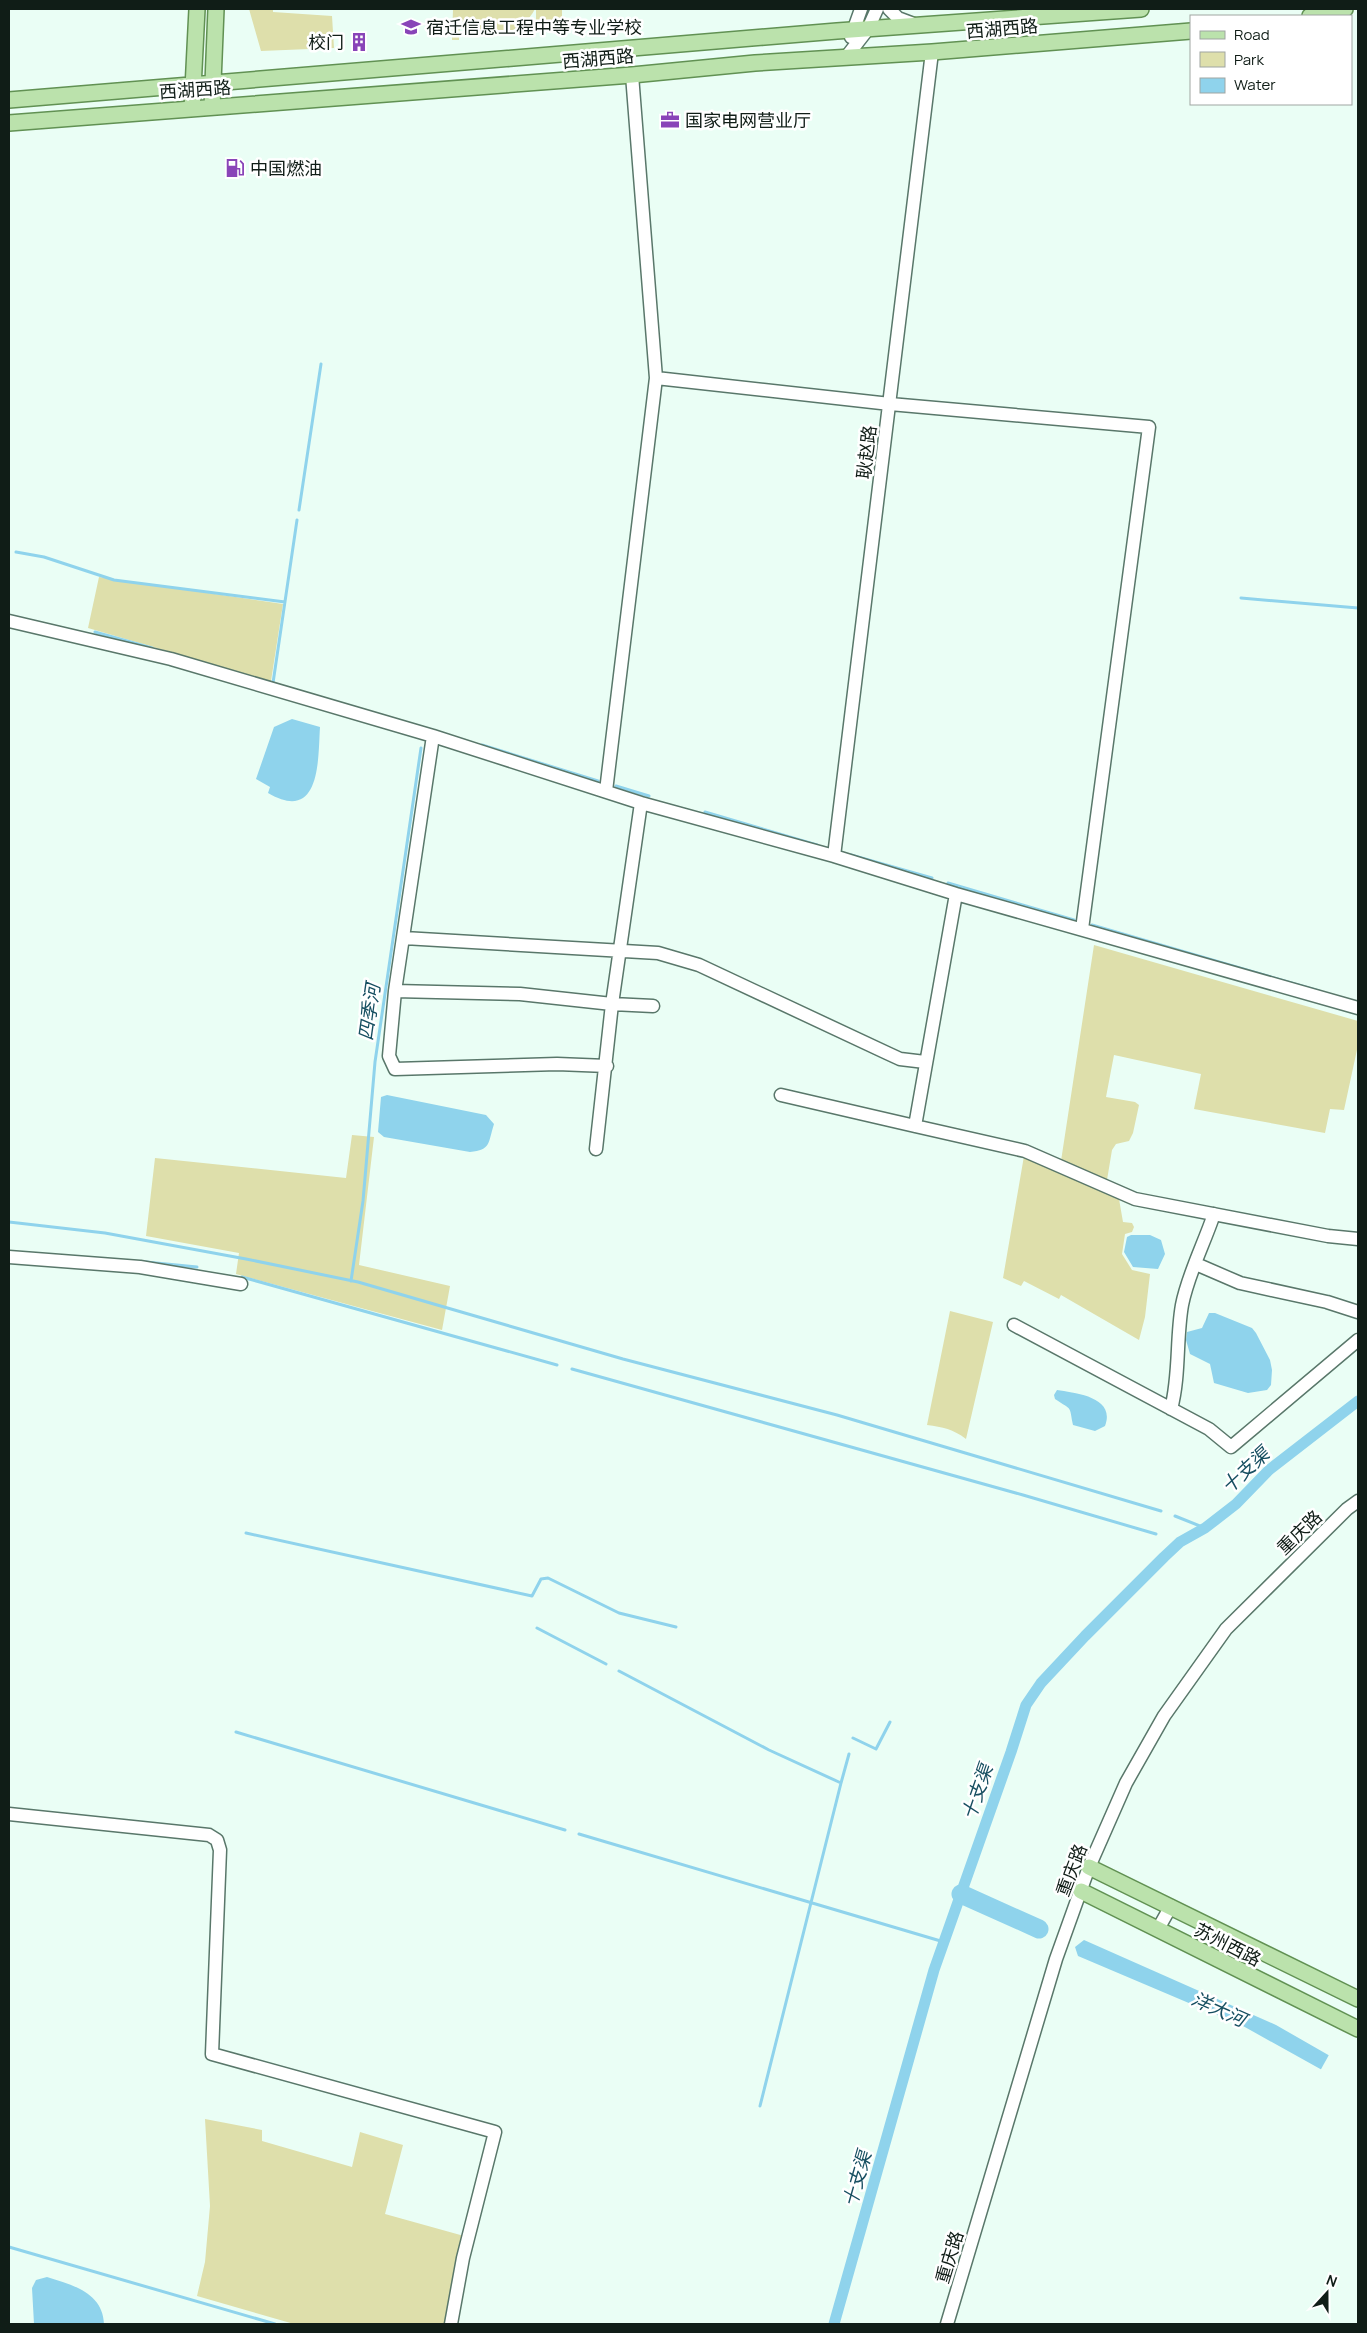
<svg xmlns="http://www.w3.org/2000/svg" width="1367" height="2333" font-family="Manrope,'Noto Sans SC',sans-serif">
<style>
.green{fill:#dedfab}
.water{fill:#8fd3ec}
.pier{fill:#eafef5}
.lines{fill:none;stroke-linecap:round;stroke-linejoin:round}
.stream{stroke:#8fd3ec;stroke-width:3}
.canal{stroke:#8fd3ec;stroke-width:11}
.river{stroke:#8fd3ec;stroke-width:19}
.minor-casing{stroke:#59776a;stroke-width:15}
.major-casing{stroke:#619153;stroke-width:18}
.minor{stroke:#fff;stroke-width:12}
.major{stroke:#bbe2ac;stroke-width:15}
.labels{text-anchor:middle;dominant-baseline:central;stroke-width:5;stroke-linejoin:round;paint-order:stroke}
.poi-label{font-size:18px;fill:#101d17;stroke:#fff;text-anchor:start}
.street-label{font-size:18px;fill:#101d17;stroke:#fff}
.water-label{font-size:19px;font-style:italic;fill:#174f61;stroke:#fff}
</style>
<rect width="100%" height="100%" fill="#eafef5"/>
<!-- green -->
<path class="green" d="M249,9H273V12L332,16L334,48L261,51Z
M453,9H535C520,38 482,42 460,19L459,40H452Z
M536,9H562V32L536,31Z
M99,577L283,604L271,681L88,628Z
M1094,945L1358,1021V1045L1344,1110L1330,1109L1325,1133L1194,1109L1201,1074L1114,1055L1106,1097L1135,1102L1139,1105L1133,1133L1129,1141L1116,1144L1112,1150L1107,1180L1061,1161Z
M352,1135L374,1137L359,1265L450,1286L442,1330L236,1274L239,1253L146,1236L155,1158L346,1178Z
M1024,1156L1113,1193L1119,1199L1123,1222L1132,1223L1134,1227L1132,1232L1125,1234L1122,1254L1132,1270L1150,1274L1145,1317L1139,1340L1061,1295L1059,1299L1024,1281L1021,1286L1003,1278Z
M950,1311L993,1322L966,1439C953,1429 943,1427 927,1425Z
M205,2119L262,2130V2141L352,2167L360,2132L403,2145L385,2214L464,2236L448,2324H294L197,2296L205,2262L210,2206Z"/>
<!-- water -->
<path class="water" d="M292,719L320,727C318,759 321,824 268,793L270,787L256,779L274,727Z
M387,1095L486,1115L494,1124C488,1143 491,1150 470,1152L384,1137L378,1132L381,1097Z
M1131,1235H1150L1161,1240L1165,1254L1158,1269L1133,1267L1124,1252L1127,1237Z
M1209,1313H1215L1252,1328L1256,1333L1270,1360L1272,1370L1271,1385L1267,1390L1248,1393L1214,1383L1210,1364L1190,1354L1186,1340L1187,1332L1202,1328Z
M1057,1390C1076,1393 1116,1397 1105,1426L1095,1431L1073,1425C1069,1405 1073,1411 1055,1399L1054,1395Z
M1084,1940L1276,2025L1358,2072V2090L1243,2026L1078,1956L1075,1947Z
M47,2277C73,2285 103,2293 104,2324H34L32,2288L36,2280Z"/>
<!-- pier -->
<path class="pier" d="M1330,2053L1358,2069V2092L1320,2071Z"/>
<g class="lines">
<!-- stream -->
<path class="stream" d="M299,510L321,364
M16,552L44,557L114,580L285,602
M1241,598L1358,608
M95,632L152,648
M273,683L297,520
M482,745L598,781
M616,786L649,796
M705,812L817,845
M851,855L932,878
M948,883L1074,920
M1092,925L1319,991
M9,1222L105,1233L246,1259L358,1282L623,1359L837,1415L1161,1511
M146,1262L197,1267
M242,1277L557,1365
M351,1281L363,1201L375,1062L421,748
M572,1369L1023,1495L1156,1534
M1175,1516L1205,1528
M246,1533L532,1596L541,1579L548,1578L619,1613L676,1627
M537,1628L606,1664
M619,1671L769,1750L841,1783L849,1754
M236,1732L565,1830
M853,1738L876,1749L890,1722
M579,1834L944,1942
M760,2106L841,1783
M9,2247L275,2324"/>
<!-- canal -->
<path class="canal" d="M834,2324L934,1970L1011,1752L1026,1705L1041,1683L1085,1636L1164,1557L1180,1542L1205,1528L1236,1504L1269,1470L1358,1401"/>
<!-- river -->
<path class="river" d="M961,1894L1039,1929"/>
<!-- minor casing -->
<g class="minor-casing">
<path id="minor" d="M889,9L898,18L914,24
M851,37L861,9
M847,56L868,29L877,9
M656,378L890,404L1149,427L1082,929
M9,621L171,659L433,736L641,803L834,856L956,894L1358,1008
M433,736L395,991L389,1056L395,1069L557,1064L607,1066
M606,791L656,378L632,75
M834,856L932,52
M956,894L915,1126L1025,1151L1135,1199L1328,1236L1358,1239
M404,938L658,953L699,965L887,1053L900,1059L925,1062
M395,991L520,994L612,1004L653,1006
M781,1095L915,1126
M596,1149L612,1004L641,803
M9,1257L140,1267L241,1284
M1196,1264L1240,1283L1327,1302L1358,1312
M1014,1325L1209,1429L1231,1447L1358,1340
M1171,1409C1180,1375 1176,1339 1182,1305C1188,1274 1204,1244 1214,1214
M9,1814L209,1835L217,1840L220,1850L212,2054L495,2132L463,2258L451,2324
M1158,1929L1171,1906
M947,2324L1056,1959L1089,1867L1126,1783L1164,1716L1226,1629L1347,1509L1358,1501"/>
</g>
<!-- major casing -->
<g class="major-casing">
<path id="major" d="M1310,16L1345,9
M9,100L837,31L1141,9
M212,107L216,9
M192,108L197,9
M9,123L632,75L755,63L932,52L1191,31
M1089,1867L1358,1999
M1081,1891L1358,2029"/>
</g>
<!-- minor -->
<use href="#minor" class="minor"/>
<!-- major -->
<use href="#major" class="major"/>
</g>
<!-- icons -->
<defs>
<g id="school-bare" transform="scale(1.5)"><path d="M0-5L7-2L0 1L-7-2ZM-4 1L0 2.5L4 1V4Q0 6-4 4Z" fill="#8944b8" stroke="#fff" stroke-width="2.5" paint-order="stroke"/></g>
<g id="building-bare" transform="scale(1.5)"><path d="M-4-6H4V6H1V3H-1V6H-4ZM-2.5-4.3h1.7v1.8h-1.7ZM.8-4.3h1.7v1.8H.8ZM-2.5-1h1.7V.8h-1.7ZM.8-1h1.7V.8H.8Z" fill="#8944b8" stroke="#fff" stroke-width="2.5" paint-order="stroke"/></g>
<g id="office-bare" transform="scale(1.5)"><path d="M-6-3h4V-5.5h4V-3h4V5H-6ZM-1-4.5V-3h2v-1.5ZM-6 0V1H6V0Z" fill="#8944b8" stroke="#fff" stroke-width="2.5" paint-order="stroke"/></g>
<g id="fuel-bare" transform="scale(1.5)"><path d="M-5.5-6h7V0h2V4h1.3V-2.5L3-4.5l.8-.8L6-3V5H2.5V1h-1V6h-7ZM-4.2-4.7v3.2H.2V-4.7Z" fill="#8944b8" stroke="#fff" stroke-width="2.5" paint-order="stroke"/></g>
</defs>
<g fill-rule="evenodd">
<use href="#school-bare" x="411" y="27"/>
<use href="#building-bare" x="359" y="42"/>
<use href="#office-bare" x="670" y="120"/>
<use href="#fuel-bare" x="235" y="168"/>
</g>
<g class="labels">
<!-- poi labels -->
<g class="poi-label">
<text x="426" y="27">宿迁信息工程中等专业学校</text>
<text x="344" y="42" text-anchor="end">校门</text>
<text x="685" y="120">国家电网营业厅</text>
<text x="250" y="168">中国燃油</text>
</g>
<!-- street labels -->
<g class="street-label">
<text transform="translate(1002 28) rotate(-5)">西湖西路</text>
<text transform="translate(598 58) rotate(-5)">西湖西路</text>
<text transform="translate(195 89) rotate(-4)">西湖西路</text>
<text transform="translate(866 452) rotate(-83)">耿赵路</text>
<text transform="translate(1299 1532) rotate(-44)">重庆路</text>
<text transform="translate(1071 1870) rotate(-69)">重庆路</text>
<text transform="translate(1228 1944) rotate(27)">苏州西路</text>
<text transform="translate(949 2257) rotate(-73)">重庆路</text>
</g>
<!-- water labels -->
<g class="water-label">
<text transform="translate(369 1012) rotate(-82)">四季河</text>
<text transform="translate(1245 1470) rotate(-43)">十支渠</text>
<text transform="translate(977 1792) rotate(-71)">十支渠</text>
<text transform="translate(1219 2009) rotate(24)">洋大河</text>
<text transform="translate(857 2179) rotate(-74)">十支渠</text>
</g>
</g>
<!-- border -->
<rect width="1367" height="2333" fill="none" stroke="#101d17" stroke-width="20"/>
<!-- legend -->
<rect x="1190" y="15" width="162" height="90" fill="#ffffff" stroke="#9fa5a2"/>
<rect x="1200" y="31" width="25" height="8" fill="#bbe2ac" stroke="#9fa5a2"/>
<text x="1234" y="40" font-size="15" fill="#101d17">Road</text>
<rect x="1200" y="52" width="25" height="15" fill="#dedfab" stroke="#9fa5a2"/>
<text x="1234" y="65" font-size="15" fill="#101d17">Park</text>
<rect x="1200" y="78" width="25" height="15" fill="#8fd3ec" stroke="#9fa5a2"/>
<text x="1234" y="90" font-size="15" fill="#101d17">Water</text>
<!-- north arrow -->
<g transform="translate(1327 2293) rotate(21)" stroke="#ffffff" stroke-width="4" paint-order="stroke">
<path d="M0-4L9 19L0 12L-9 19Z" fill="#101d17"/>
<text y="-8" font-size="14" font-weight="bold" text-anchor="middle" fill="#101d17">N</text>
</g>
</svg>
